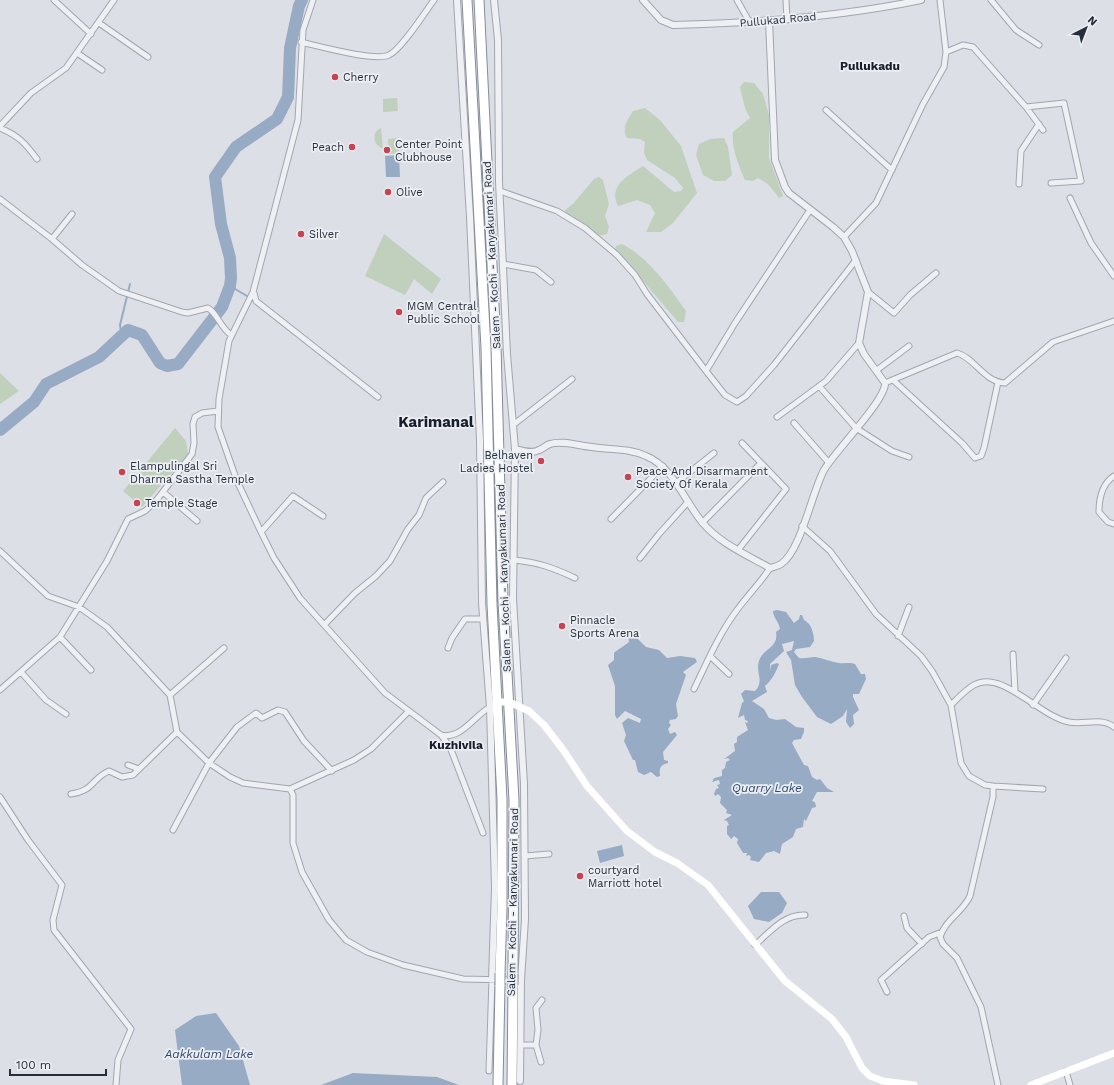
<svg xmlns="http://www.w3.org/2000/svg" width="1114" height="1085" font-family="'Work Sans',sans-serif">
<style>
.green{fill:#c1cfbd}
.water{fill:#97abc5}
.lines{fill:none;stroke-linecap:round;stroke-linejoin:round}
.stream{stroke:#97abc5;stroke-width:2}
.river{stroke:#97abc5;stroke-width:12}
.minor-casing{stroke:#a2a6af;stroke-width:7}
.tertiary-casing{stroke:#a2a6af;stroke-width:8}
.trunk-casing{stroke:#848c9c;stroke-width:11}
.minor{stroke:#eef0f4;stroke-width:5}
.tertiary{stroke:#eef0f4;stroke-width:6}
.secondary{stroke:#fff;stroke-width:7}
.trunk{stroke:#fff;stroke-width:9}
.trunk-bridge-casing{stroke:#848c9c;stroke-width:11;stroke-linecap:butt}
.trunk-bridge{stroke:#fff;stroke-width:9}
.poi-dot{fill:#c84351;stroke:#ebeef3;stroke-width:1.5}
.labels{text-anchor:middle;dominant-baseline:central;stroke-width:3.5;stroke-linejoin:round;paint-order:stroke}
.street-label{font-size:11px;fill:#262d3b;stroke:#ebeef3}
.poi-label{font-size:11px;fill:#262d3b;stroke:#ebeef3;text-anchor:start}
.neighbourhood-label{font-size:12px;font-weight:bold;fill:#191e2c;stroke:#ebeef3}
.water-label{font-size:12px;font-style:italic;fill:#324a6d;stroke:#ebeef3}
.district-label{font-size:15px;font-weight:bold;fill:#191e2c;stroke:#ebeef3}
</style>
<rect width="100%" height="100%" fill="#dcdfe6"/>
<!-- green -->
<path class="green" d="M744,82L754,83L763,94L769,115V158L783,196L779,198L768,184L758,178L753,181L745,180C739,166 731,148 733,132L750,118L745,108L740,87Z
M397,98L398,111L383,112V99Z
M645,108L660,120L681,146L697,193L673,223L661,232H646L655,213L650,205L637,200L618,206C608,185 628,176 643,166L674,192L681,191L683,188L675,178L647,160L644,153L645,142L640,139L627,138C621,129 628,119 633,111Z
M381,128L383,149L376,144C373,137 374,131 381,128Z
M398,138L399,153L389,154L388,139Z
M724,138L728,147L732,175L725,181H714L703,175L696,155L699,144L710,139Z
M599,177L603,180L609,204L605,216L609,227L607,234L598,236L566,216L565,210L573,204L594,179Z
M384,234L441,279L432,294L414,279L405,295L365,276Z
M622,244C649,258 669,287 686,311L684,322H678L632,268L615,252L616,246Z
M0,373L19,391L0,404Z
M175,428L186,441L188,454L142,507L123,491Z"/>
<!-- water -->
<path class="water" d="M399,155L400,177H386L385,156Z
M777,610L786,612L794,623L799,619L800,615H802L804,620C811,623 814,633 814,641L810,647L796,649L794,652L799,658C804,659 810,657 815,657C823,658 831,662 839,663C845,664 850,662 855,664L861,674H865L866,679L859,694H853V697L859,710L853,715L854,724L850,728L846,722L847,709L843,716L831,724L817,717L802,697L795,685L791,660L786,652L792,650L794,641L782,644L784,651L770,664V671L771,665L777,663L779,664C776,672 772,680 765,686L767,692L752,701L764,709L769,718L776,720L785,719L796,727L804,728V732L801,739L794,740L792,743L804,765L808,766L812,777L817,780L820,779L827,788L834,792H817L812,801L815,802L816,807L812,808L806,821L804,819L803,827L796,829L793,837L782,844L780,854L774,851L766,853L759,862L750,860L751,857L749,855L746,856L747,853H743L737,843L738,839L734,836L731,839L727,834V826L729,825L727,821L724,820L732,815L726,813L727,810L720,803L721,797L718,794L715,796L714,794L716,789L719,788L717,785L720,784L719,780L712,782L714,778L722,776V770L725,768L726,762L730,760L728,758L724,759L735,751L734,744L737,742V737L748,730L745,722L747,723L748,721L745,720L744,715L738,718L742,703L744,701L741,694L745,690L755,691C765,681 755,672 759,661C763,648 779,648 776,632L780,629C779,622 773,617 773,611Z
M628,636H635L646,647L659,650L667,658L680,656L695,658L697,662L683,672L686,675L676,704L678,716L676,719L670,720L669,723L671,725L668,729L670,734L675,732L677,735L663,752L664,760L668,761V763C660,765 659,768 660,776L657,777L651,772L644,775L638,772L635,760H633L624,741L626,735L622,723L628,718L640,723L641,719L625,711L617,719L615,715V686L608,665L614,660V653C617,650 624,646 629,642Z
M622,845L624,856L600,863L597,851Z
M761,892H779L787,903L782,913L769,922L754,919L748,906Z
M216,1013L239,1046L250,1085H182L175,1030L196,1016Z
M353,1073L437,1077L459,1085H321Z"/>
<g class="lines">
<!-- stream -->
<path class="stream" d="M230,286L247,296
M122,337L120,325L130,284"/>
<!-- river -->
<path class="river" d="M0,430L34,402L46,384L99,357L128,330L142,335L160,363L167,366L178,364L222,307L230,286L231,278L230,258L221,224L215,177L236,147L277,119L288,97L290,48L299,6L302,0"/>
<!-- minor casing -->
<g class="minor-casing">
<path id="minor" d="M54,0L91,34
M313,0L303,30L298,120L253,292L229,341L219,399L218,427L237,481L261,532L274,558L300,598L385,693L441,735C461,740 474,716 490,707
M737,0L750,23
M786,0L787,20
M991,0L1016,30L1039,45
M99,23L148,57
M301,42C318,46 376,62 389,55C401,50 425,12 434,0
M946,52L963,45L973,47L1026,107L1043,130
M77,53L102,70
M1026,107L1064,103L1081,181L1051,183
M826,110L892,170
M0,126L31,93L66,68L114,0
M0,128C19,136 25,143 37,159
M1019,184L1021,151L1039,124
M500,191L557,211L585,228L617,255L635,275L647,294L706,371L725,395L737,402L746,396L774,365L856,260
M1070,198L1091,243L1114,276
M0,199L52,239L82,265L119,291L182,312L188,313L208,308C218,314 219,326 231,335
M844,237L876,203L923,104L944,67L946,52L940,0
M52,239L72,214
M503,264L536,270L551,282
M868,292L894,313L910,295L936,273
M254,293L256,301L378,397
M877,370L909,346
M706,371L735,323L810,210
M893,380L962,443L975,458L981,456L984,448L998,382
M885,383L957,353C975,358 984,382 1005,383L1053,342L1114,321
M819,386L856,428L892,451L909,457
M777,417L826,381L859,343
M794,423L829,463
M513,425L572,379
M1114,476C1102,484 1099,499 1099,512L1108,522L1114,524
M675,484L714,453
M163,492L197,521
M611,519L663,466
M702,523L761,463
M802,526L830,551L876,614L921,656L932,671L951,705L961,763L969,776L985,785L993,786V797L970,896C963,912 945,920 940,937L943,944L957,958L981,1007L998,1085
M261,532L293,496L323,516
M738,550L786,489L742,443
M0,551L48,596L79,607L107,627L170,695L177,732L209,763L230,777L243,783L290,789L293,795V843L302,872L329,920L346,940L367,952L403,965L463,979L514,980
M640,558L659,534L688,502
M514,560C537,562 554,568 575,578
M325,624L355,593L376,576L390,561L408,529L419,515L426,498L443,482
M898,636L909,607
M60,637L91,670
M448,648L452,638L465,619H483
M1013,654L1015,691
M710,656L729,674
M21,672L46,700L66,714
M694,689C707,662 719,634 737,610C748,595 760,583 770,568
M0,690L60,637L107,561L128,519L145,511L155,502L192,454L194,443L193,424L195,417L202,413L218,411
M170,695L224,648
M951,705C958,698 965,690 974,685C1002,669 1040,717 1069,722C1084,725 1102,717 1114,727
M1033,705L1066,658
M441,735L450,747L483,833
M128,765L139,769
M993,786L1043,789
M290,789L354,760L371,749L408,712
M71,794C94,791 92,778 109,771L122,777L133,775L177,732
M0,797L28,840L62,885L53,920L54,930L131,1029L118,1060L116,1085
M173,830L209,763L237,727L256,713L262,718L278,710L285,712L304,741L332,771
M525,856L549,854
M904,916L907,928L922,944
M755,945C770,932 784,914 805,915
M887,992L881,980L929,937L942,932
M521,1045H536L541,1062
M536,1045L538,1030L536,1008L542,1000
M489,1071L492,979
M1066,1071L1070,1085"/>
</g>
<!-- tertiary casing -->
<g class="tertiary-casing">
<path id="tertiary" d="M457,0L470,217L480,440L482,603L490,707L498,702
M494,0L498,40L499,181L507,354L515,449L513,599L524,784L525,919L521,980L520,1081
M643,0L661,20L673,25C757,23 839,17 921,0
M515,449C523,451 532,454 539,450C543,449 546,445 550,444C563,440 579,446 592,447C611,450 629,448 646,456C673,467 684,500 702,522C719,543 747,555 770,568C774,567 778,566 781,564C801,551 812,492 824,470C835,451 886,400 885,383L864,354L859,343L868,292L852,251L844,237L833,227L789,193L785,187L775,160L769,21
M490,707L495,888L492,979"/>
</g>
<!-- trunk casing -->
<g class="trunk-casing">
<path id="trunk" d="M467,0L486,348L492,604L502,799V908L500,973
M479,0L496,346L503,601L514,800L513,974
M498,1085L500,985
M512,1085L513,985"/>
</g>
<!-- minor -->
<use href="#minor" class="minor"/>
<!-- tertiary -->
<use href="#tertiary" class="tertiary"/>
<!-- secondary -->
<path class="secondary" d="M498,702H509L529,711L544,725L564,751L587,786L627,831L655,852L677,863L708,885L785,981L832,1019L846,1037L862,1068L870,1076L883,1081L914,1085
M1031,1085L1114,1053"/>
<!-- trunk -->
<use href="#trunk" class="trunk"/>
<!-- trunk-bridge casing -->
<g class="trunk-bridge-casing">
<path id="trunk-bridge" d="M513,974V985
M500,985V973"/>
</g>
<!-- trunk-bridge -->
<use href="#trunk-bridge" class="trunk-bridge"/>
</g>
<!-- markers -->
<g class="poi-dot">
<circle cx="335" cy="77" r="4"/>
<circle cx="352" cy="147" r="4"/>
<circle cx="387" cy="150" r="4"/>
<circle cx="388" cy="192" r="4"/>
<circle cx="301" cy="234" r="4"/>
<circle cx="399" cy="312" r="4"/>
<circle cx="541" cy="461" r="4"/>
<circle cx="122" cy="472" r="4"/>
<circle cx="628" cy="477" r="4"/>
<circle cx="137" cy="503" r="4"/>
<circle cx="562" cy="626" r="4"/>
<circle cx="580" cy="876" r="4"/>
</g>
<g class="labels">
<!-- street labels -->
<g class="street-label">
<text transform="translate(778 20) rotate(-5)">Pullukad Road</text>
<text transform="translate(492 255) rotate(-93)">Salem - Kochi - Kanyakumari Road</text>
<text transform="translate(504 578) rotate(-92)">Salem - Kochi - Kanyakumari Road</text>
<text transform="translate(513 902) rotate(-89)">Salem - Kochi - Kanyakumari Road</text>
</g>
<!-- poi labels -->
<g class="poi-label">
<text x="343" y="77">Cherry</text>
<text x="395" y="144">Center Point<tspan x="395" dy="13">Clubhouse</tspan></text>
<text x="344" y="147" text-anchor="end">Peach</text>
<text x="396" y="192">Olive</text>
<text x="309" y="234">Silver</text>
<text x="407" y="306">MGM Central<tspan x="407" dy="13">Public School</tspan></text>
<text x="533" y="455" text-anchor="end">Belhaven<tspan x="533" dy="13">Ladies Hostel</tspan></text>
<text x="130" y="466">Elampulingal Sri<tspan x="130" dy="13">Dharma Sastha Temple</tspan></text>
<text x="636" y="471">Peace And Disarmament<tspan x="636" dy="13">Society Of Kerala</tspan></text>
<text x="145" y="503">Temple Stage</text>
<text x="570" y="620">Pinnacle<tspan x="570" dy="13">Sports Arena</tspan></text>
<text x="588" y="870">courtyard<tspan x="588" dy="13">Marriott hotel</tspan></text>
</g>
<!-- neighbourhood labels -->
<g class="neighbourhood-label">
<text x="870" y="66">Pullukadu</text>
<text x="456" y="745">Kuzhivila</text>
</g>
<!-- water labels -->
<g class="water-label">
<text x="767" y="788">Quarry Lake</text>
<text x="209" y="1054">Aakkulam Lake</text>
</g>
<!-- district labels -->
<g class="district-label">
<text x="436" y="422">Karimanal</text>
</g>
</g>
<!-- north arrow -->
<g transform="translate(1086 28) rotate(42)" stroke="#ebeef3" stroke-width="3" paint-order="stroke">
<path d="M0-3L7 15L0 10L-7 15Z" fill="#262d3b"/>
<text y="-6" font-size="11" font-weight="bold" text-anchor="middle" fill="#262d3b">N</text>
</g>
<!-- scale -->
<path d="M10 1069v6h96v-6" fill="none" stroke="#262d3b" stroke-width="2"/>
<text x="16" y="1069" font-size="12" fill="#262d3b" stroke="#ebeef3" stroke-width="3" paint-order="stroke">100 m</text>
</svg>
